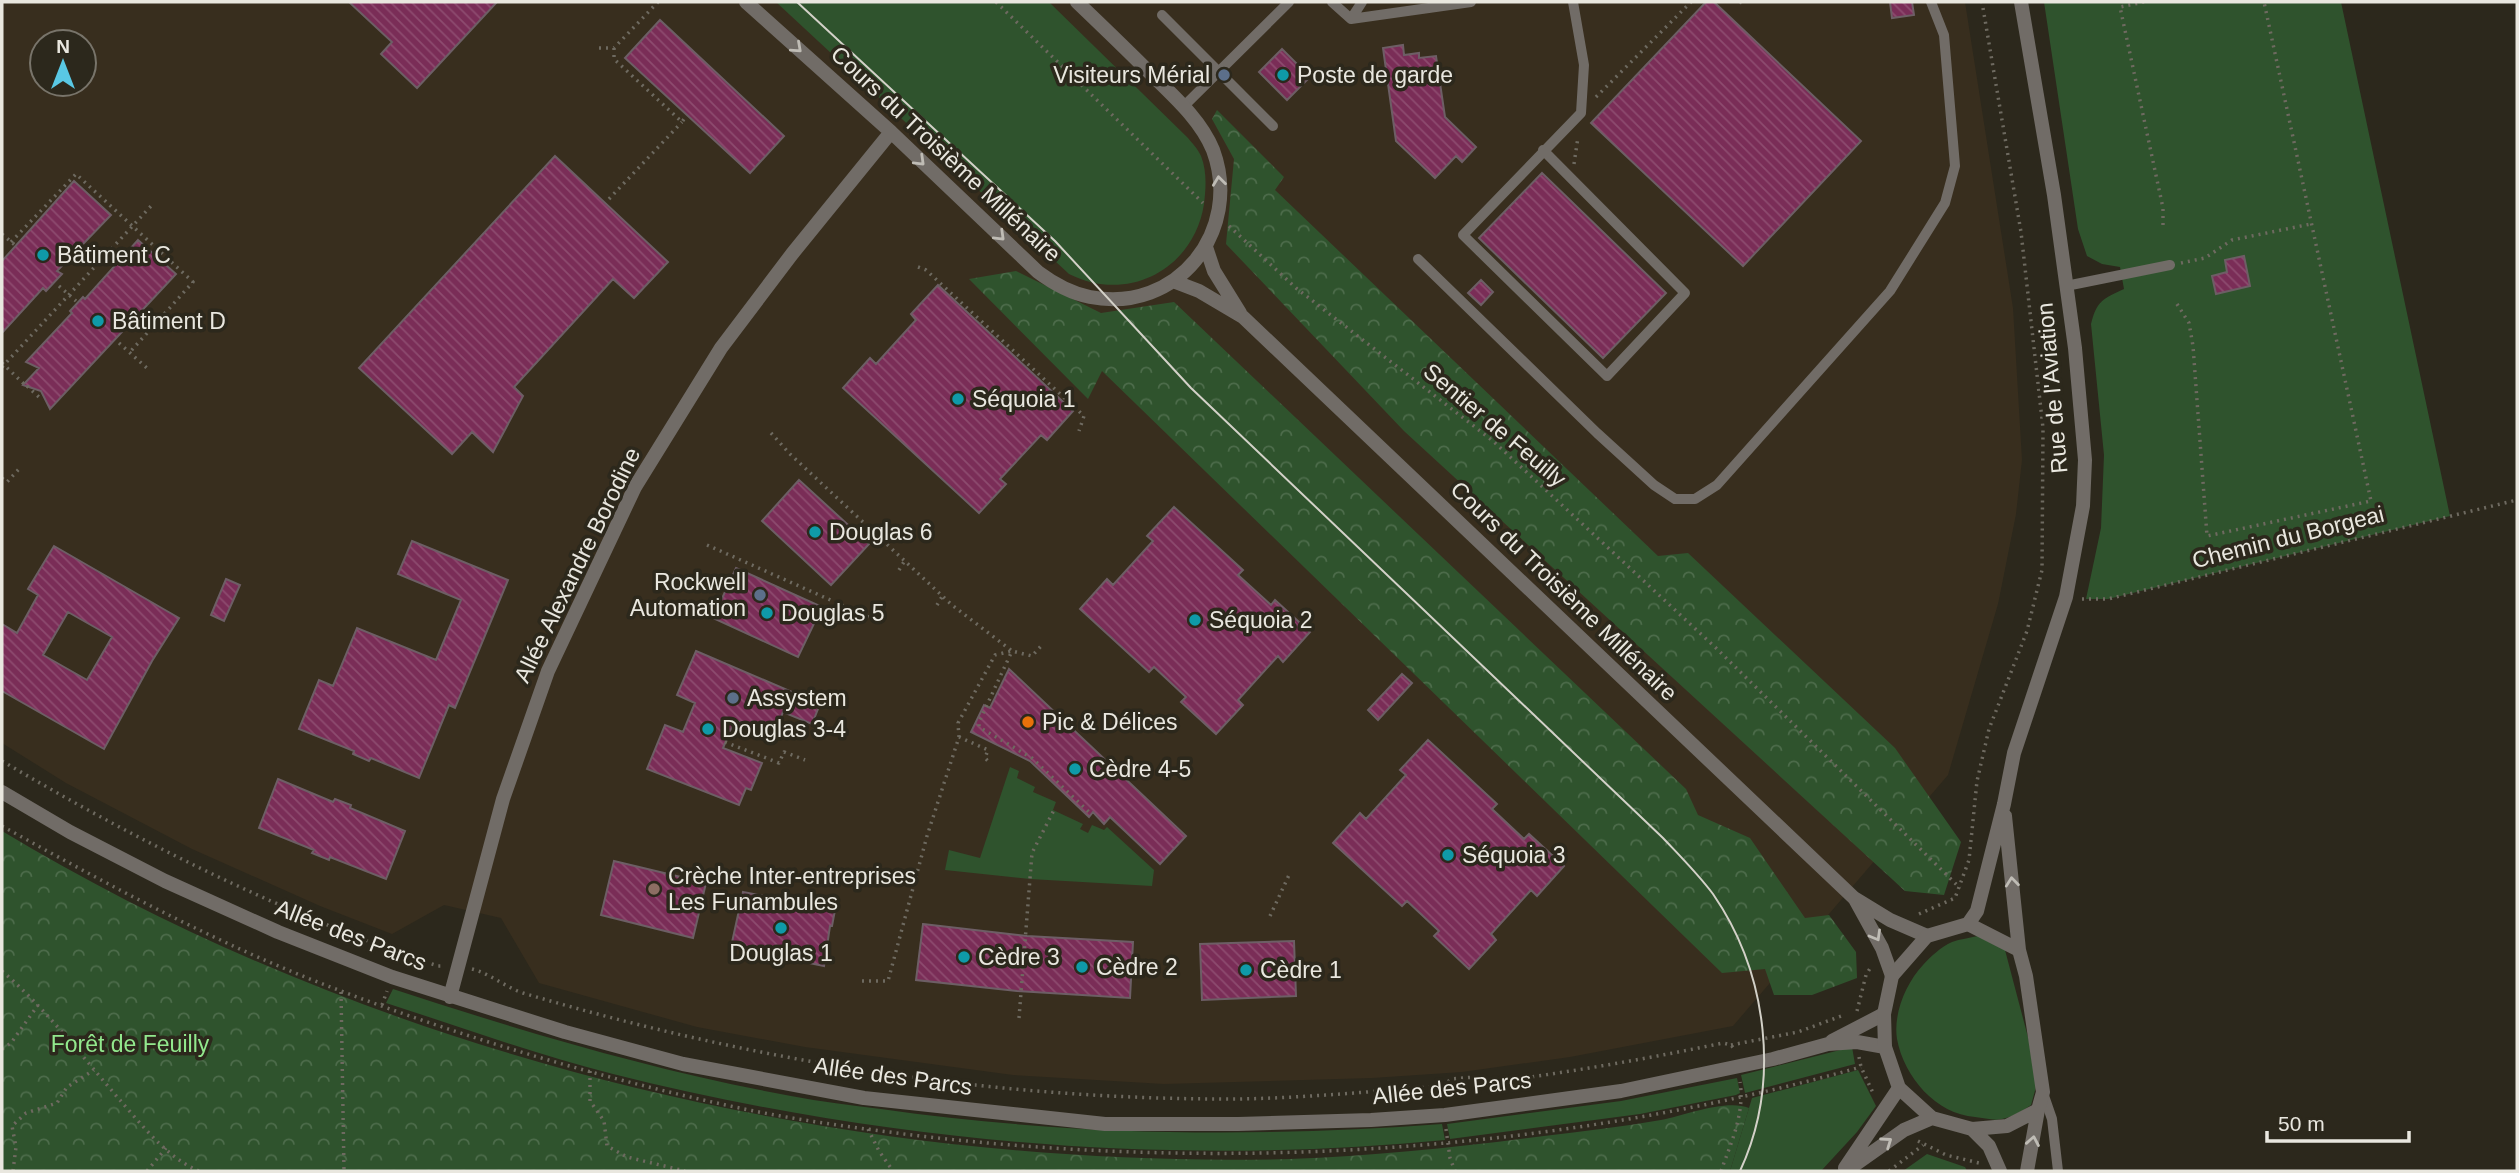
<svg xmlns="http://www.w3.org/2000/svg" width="2519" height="1173" font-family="Arial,sans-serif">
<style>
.commercial{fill:#382e1e;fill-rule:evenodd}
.green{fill:#2f532d}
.forest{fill:url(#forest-crowns)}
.building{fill:url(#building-back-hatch);stroke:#6d5e65;stroke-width:2;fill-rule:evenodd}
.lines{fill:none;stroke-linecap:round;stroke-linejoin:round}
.path{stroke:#6e6a60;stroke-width:3.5;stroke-dasharray:2 5;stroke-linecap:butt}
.service{stroke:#716c67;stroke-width:10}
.minor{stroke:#716c67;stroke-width:14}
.tertiary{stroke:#716c67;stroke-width:14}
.tram{stroke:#d3d1c8;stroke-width:2}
.oneway{stroke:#bfbcb5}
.service-dot{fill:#5c6f8a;stroke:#2c281c;stroke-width:2.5}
.culture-dot{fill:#0f9aa8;stroke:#2c281c;stroke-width:2.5}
.food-dot{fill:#e8710a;stroke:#2c281c;stroke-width:2.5}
.education-dot{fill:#8d6e63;stroke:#2c281c;stroke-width:2.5}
.labels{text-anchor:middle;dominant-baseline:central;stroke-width:7;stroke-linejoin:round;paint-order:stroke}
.poi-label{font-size:23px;fill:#e9e7df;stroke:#2c281c;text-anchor:start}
.street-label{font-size:23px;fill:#e9e7df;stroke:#2c281c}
.park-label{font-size:23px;fill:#92e88d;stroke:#2c281c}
</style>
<defs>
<pattern id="forest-crowns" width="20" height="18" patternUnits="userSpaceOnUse" patternTransform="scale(1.75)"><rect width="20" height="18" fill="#2f532d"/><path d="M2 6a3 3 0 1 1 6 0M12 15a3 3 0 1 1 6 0" fill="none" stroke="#4d6c4b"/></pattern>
<pattern id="building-back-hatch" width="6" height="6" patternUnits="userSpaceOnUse" patternTransform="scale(1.75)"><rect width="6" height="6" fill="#7a2d57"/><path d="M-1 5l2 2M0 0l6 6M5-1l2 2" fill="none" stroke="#8d4b6f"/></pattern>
</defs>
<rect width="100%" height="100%" fill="#2c281c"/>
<!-- commercial -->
<path class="commercial" d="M2,2H1965L2013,308L2022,460L2016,514L1998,604L1948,775L1733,1026L1570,1057L1462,1072L1372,1078L1164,1084L1013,1075L805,1047L697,1027L539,983L501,918L444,905L392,934L320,906L192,849L66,783L2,743ZM42,42H84V84H42Z"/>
<!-- green -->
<path class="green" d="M776,2H1049L1188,138C1192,143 1198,149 1201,156C1207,171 1206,188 1204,204C1194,269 1128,304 1069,274Z
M2044,2H2341L2450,516L2108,599H2086L2101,528L2104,455L2091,324C2097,301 2102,299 2124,289L2120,267L2102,264L2087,256L2078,229Z
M1010,767L1019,771L1017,778L1035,787L1033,792L1056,802L1053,810L1083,824L1080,829L1088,833L1092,825L1104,830L1107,827L1154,870L1152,886L1030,879L945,870L949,850L980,858Z
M1978,936L2005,950L2029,1041L2036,1087L2031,1105C2022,1111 2013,1117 2002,1119C1994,1121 1984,1118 1975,1117C1936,1114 1904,1077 1897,1039C1893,1014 1906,983 1923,965C1930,957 1941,947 1952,942C1960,939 1970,938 1978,936Z
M393,989C524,1032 656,1071 791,1096C821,1102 851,1105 881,1109C1071,1136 1252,1138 1442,1124L1445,1140C1167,1167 884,1142 613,1074C537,1055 461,1027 386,1003Z
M1852,1047L1855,1064L1745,1093L1741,1075Z
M1858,1070L1876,1106L1857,1132L1821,1171H1730L1752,1098Z
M1737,1078L1740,1093L1736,1095L1640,1114L1450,1139L1447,1124L1621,1101Z
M1927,1154L1965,1167L1967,1171H1903Z"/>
<!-- forest -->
<path class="forest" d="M1217,110L1284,177L1275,190L1658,556L1688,553L1895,748L1961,842L1944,895L1905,891L1404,431L1226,244L1234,159L1212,119Z
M1016,271L1101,313L1174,302L1686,789L1698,815L1750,838L1805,918L1829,915L1856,952L1857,978L1812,995H1774L1765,969L1722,973L1102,371L1088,399L969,279Z
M2,831C380,1059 850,1170 1290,1159C1375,1156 1460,1147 1544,1136C1583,1131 1622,1127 1661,1120C1687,1115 1726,1099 1749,1108L1730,1171H2Z"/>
<!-- building -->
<path class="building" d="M349,2H497L417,88L381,54L392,42Z
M1706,2H1714L1861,141L1743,266L1591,123Z
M1890,2H1912L1914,15L1892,18Z
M660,20L784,136L750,173L625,58Z
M1403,45L1404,55L1419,53V58L1436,56L1445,117L1476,147L1462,162L1456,156L1435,178L1396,141L1383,48Z
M1282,49L1310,77L1287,100L1259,72Z
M555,156L668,262L634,298L613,279L514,387L523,396L493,452L472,432L452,454L359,368Z
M1542,173L1666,293L1603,358L1479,238Z
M74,181L111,215L57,271L62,274L46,291L43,288L2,333V261Z
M138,240L176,274L50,409L41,391L23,385L39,368L26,362L72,313L70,311L83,297L85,299Z
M2244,256L2250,286L2216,294L2212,276L2227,272L2225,260Z
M1481,280L1493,292L1481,305L1468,293Z
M938,285L1073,411L1047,440L1041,435L1000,479L1006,484L979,513L843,388L870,358L876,364L916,320L911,314Z
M799,480L869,544L831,585L762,521Z
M1174,507L1243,570L1238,575L1271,605L1275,600L1310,632L1283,662L1278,656L1238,700L1243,705L1216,734L1181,702L1186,697L1154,667L1149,672L1080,609L1107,579L1113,585L1153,541L1147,536Z
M412,541L508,580L455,708L449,705L419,778L371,758L369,761L353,754L354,751L299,729L319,680L333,686L357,628L436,660L461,600L398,574Z
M54,546L179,618L152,661L104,749L2,691V624L17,633L38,595L28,589ZM68,612L112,637L87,680L43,655Z
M736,568L822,607L798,657L713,618Z
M226,579L240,585L224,621L211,615Z
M696,651L820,704L812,724L783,712L773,736L735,720L723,748L762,763L751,790L746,788L739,805L647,769L665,725L683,732L695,703L677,695Z
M1009,669L1186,836L1160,864L1110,817L1104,824L1093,812L1089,817L1030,761L971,732L984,705L990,708Z
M1402,674L1412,683L1378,720L1368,710Z
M1428,740L1497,804L1492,809L1524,839L1529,834L1564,866L1537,896L1531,890L1491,934L1496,940L1469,969L1434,936L1439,931L1407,901L1402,906L1333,843L1360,813L1366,819L1406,775L1400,770Z
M278,779L333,802L335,799L351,805L350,808L405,831L386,879L330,857L329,860L312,853L314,850L259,828Z
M614,861L706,883L693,938L601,915Z
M743,892L835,910L832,926H830L824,966L731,947Z
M923,924L1027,936L1133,942L1130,998L1017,991L916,980Z
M1294,941L1296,996L1202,1000L1200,944Z"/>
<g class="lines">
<!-- path -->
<path class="path" d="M996,2L1203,203
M1740,2L1742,3
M2144,2L2120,7L2163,208V229
M599,48H614L658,2
M614,48V59L682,122L684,119
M1596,97L1691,2
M1574,164L1578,137
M609,199L682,122
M1229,226L1296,288L1493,441L1716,648L1960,888
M2,234L16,246
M11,242L76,174L193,282L130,352
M2181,263L2205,258L2232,240L2311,224
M918,267L926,270L1084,416L1079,431
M59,286L76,301
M2177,304L2189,323L2193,346L2207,536L2371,501L2264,2
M119,343L148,369
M2,363L24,384
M2,367L152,205
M27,386L40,398
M771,433L790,454L952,605L1012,651L979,722V727L1032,758L1091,814
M2,478L7,482L19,469
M707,545L873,619
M899,570L905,560
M2082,599H2108L2517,500
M937,605L943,595
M959,737L958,723L995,655L1012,651L1032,656L1042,645
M725,742L779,763L784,752L805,760
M2,761C141,843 285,915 438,966H444
M2,826C112,887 223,947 341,991C473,1041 611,1081 749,1110C803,1121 858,1128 912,1135C1228,1173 1553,1153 1861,1067
M1919,914L1955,898L1969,860L1977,781L1989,729L2027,631L2042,570L2043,428L2021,232L1982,2
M1270,916L1289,875
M472,969C491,974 505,987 523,993C755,1062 996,1100 1237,1099C1306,1098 1375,1091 1443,1086L1451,1079L1475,1077L1477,1084C1560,1074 1641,1060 1723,1043L1731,1045L1735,1050
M2,971C45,1008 81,1055 119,1099C141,1124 167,1158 199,1171
M862,981H888L927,836L959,737L988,750L985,758L988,761
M341,992L344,1171
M382,1005L387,991
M1857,1011L1866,975L1872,965
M1019,1018L1032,853L1054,810
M1731,1045L1798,1032L1844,1015
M2,1049L11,1043L38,1005
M1859,1057L1861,1067L1874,1095
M590,1071V1101L604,1121L607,1146L627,1157L685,1171
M868,1129L879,1151L893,1171
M1446,1129L1450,1158L1455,1171
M1918,1141L1946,1155L1979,1163
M13,1171L16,1147L12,1126L26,1113L57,1103L67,1087L94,1070
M147,1171L166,1148
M1721,1171C1731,1143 1745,1113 1740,1082
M1889,1171L1923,1145"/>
<!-- service -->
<path class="service" d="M1332,2L1351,19L1471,2
M1162,15L1273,126
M1351,19L1362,2
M1183,107L1289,2
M1543,150L1685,293L1607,376L1463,235L1581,113L1584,65L1573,2
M1418,259L1597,433L1654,485L1675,499H1695L1717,485L1890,291L1945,203L1955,166L1944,35L1931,2
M2066,286L2170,265
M2043,1093L2052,1119L2058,1171"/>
<!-- minor -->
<path class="minor" d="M746,2L891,132L1038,272C1054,284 1070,293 1090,297C1177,314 1243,231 1213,150C1200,118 1170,93 1146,69C1123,46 1100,24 1077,2
M1206,247L1214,271L1240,313
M1173,281L1199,291L1243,317L1854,898L1890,920L1927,936
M2,792L70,832L165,881L278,932L392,977L565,1032L683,1064L864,1098L1105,1124H1238L1371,1120L1445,1115L1621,1091L1773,1059L1828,1044L1857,1042L1885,1047
M1855,899L1882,948L1892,976
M450,997L503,799L548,671L635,487L721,348L792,254L891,132
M1832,1041L1884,1014"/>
<!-- tertiary -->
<path class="tertiary" d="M2005,816L2019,950L2026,976L2043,1092L2038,1110L2007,1126L1972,1129L1932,1118L1899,1088L1885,1047L1884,1014L1892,976L1927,936L1968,924L2019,950
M1968,924L1977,911L2004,804L2014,753L2066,597L2083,506L2085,460L2075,348L2054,195L2021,2
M1972,1129L1989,1146L2000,1171
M1845,1168L1899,1088
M1846,1171L1904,1130L1932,1118
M2027,1171L2038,1110"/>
<!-- tram -->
<path class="tram" d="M797,2L1055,241L1191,388L1663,838C1680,856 1698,874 1713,894C1768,974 1781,1083 1740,1171"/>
</g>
<!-- one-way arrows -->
<defs><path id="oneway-chevron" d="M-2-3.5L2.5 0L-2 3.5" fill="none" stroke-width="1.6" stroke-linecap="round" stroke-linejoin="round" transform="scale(1.75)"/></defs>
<g class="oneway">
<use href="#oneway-chevron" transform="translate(797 48) rotate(42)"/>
<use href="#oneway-chevron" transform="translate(920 161) rotate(44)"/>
<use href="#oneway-chevron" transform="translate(1219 181) rotate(-97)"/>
<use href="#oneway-chevron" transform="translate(1000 236) rotate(44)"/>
<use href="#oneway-chevron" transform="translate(2012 882) rotate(-96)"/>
<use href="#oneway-chevron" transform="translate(1876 936) rotate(60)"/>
<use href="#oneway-chevron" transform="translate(2033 1141) rotate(-80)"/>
<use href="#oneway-chevron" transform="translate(1887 1142) rotate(-35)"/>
</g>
<!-- markers -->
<g class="service-dot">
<circle cx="1224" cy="75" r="7"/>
<circle cx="760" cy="595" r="7"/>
<circle cx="733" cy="698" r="7"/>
</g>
<g class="culture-dot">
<circle cx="1283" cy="75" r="7"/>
<circle cx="43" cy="255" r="7"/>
<circle cx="98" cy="321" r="7"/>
<circle cx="958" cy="399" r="7"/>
<circle cx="815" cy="532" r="7"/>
<circle cx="767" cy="613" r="7"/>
<circle cx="1195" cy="620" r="7"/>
<circle cx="708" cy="729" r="7"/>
<circle cx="1075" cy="769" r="7"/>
<circle cx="1448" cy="855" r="7"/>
<circle cx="781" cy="928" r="7"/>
<circle cx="964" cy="957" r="7"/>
<circle cx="1082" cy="967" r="7"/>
<circle cx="1246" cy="970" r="7"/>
</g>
<circle class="food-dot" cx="1028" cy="722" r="7"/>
<circle class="education-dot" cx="654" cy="889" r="7"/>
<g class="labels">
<!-- poi labels -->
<g class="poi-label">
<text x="1210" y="75" text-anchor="end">Visiteurs Mérial</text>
<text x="1297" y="75">Poste de garde</text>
<text x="57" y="255">Bâtiment C</text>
<text x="112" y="321">Bâtiment D</text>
<text x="972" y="399">Séquoia 1</text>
<text x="829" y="532">Douglas 6</text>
<text x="746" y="582" text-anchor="end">Rockwell<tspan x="746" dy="26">Automation</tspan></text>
<text x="781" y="613">Douglas 5</text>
<text x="1209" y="620">Séquoia 2</text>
<text x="747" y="698">Assystem</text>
<text x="1042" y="722">Pic &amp; Délices</text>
<text x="722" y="729">Douglas 3-4</text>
<text x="1089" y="769">Cèdre 4-5</text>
<text x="1462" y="855">Séquoia 3</text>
<text x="668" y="876">Crèche Inter-entreprises<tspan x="668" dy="26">Les Funambules</tspan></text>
<text x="781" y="953" text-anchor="middle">Douglas 1</text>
<text x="978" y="957">Cèdre 3</text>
<text x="1096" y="967">Cèdre 2</text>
<text x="1260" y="970">Cèdre 1</text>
</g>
<!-- street labels -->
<g class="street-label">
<text transform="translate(946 154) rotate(43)">Cours du Troisième Millénaire</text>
<text transform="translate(2052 388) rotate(-95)">Rue de l'Aviation</text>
<text transform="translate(1495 425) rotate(40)">Sentier de Feuilly</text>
<text transform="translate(2288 537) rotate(-14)">Chemin du Borgeai</text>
<text transform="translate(577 565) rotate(-64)">Allée Alexandre Borodine</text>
<text transform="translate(1564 591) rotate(44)">Cours du Troisième Millénaire</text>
<text transform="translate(351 935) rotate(21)">Allée des Parcs</text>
<text transform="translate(893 1076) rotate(8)">Allée des Parcs</text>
<text transform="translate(1452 1088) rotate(-6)">Allée des Parcs</text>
</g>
<!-- park labels -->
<g class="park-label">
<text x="130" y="1044">Forêt de Feuilly</text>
</g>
</g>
<!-- border -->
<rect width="2519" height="1173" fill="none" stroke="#e9e7df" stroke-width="7"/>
<!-- north arrow -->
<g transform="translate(63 63)"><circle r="33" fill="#2c281c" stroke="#78746a" stroke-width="2"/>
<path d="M0-5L12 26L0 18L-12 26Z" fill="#59c8e4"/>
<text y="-10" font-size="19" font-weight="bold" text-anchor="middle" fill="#e9e7df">N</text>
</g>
<!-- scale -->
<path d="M2267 1131v10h142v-10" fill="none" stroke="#e9e7df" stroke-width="3.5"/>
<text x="2278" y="1131" font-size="21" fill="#e9e7df" stroke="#2c281c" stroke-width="5" paint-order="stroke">50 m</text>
</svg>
